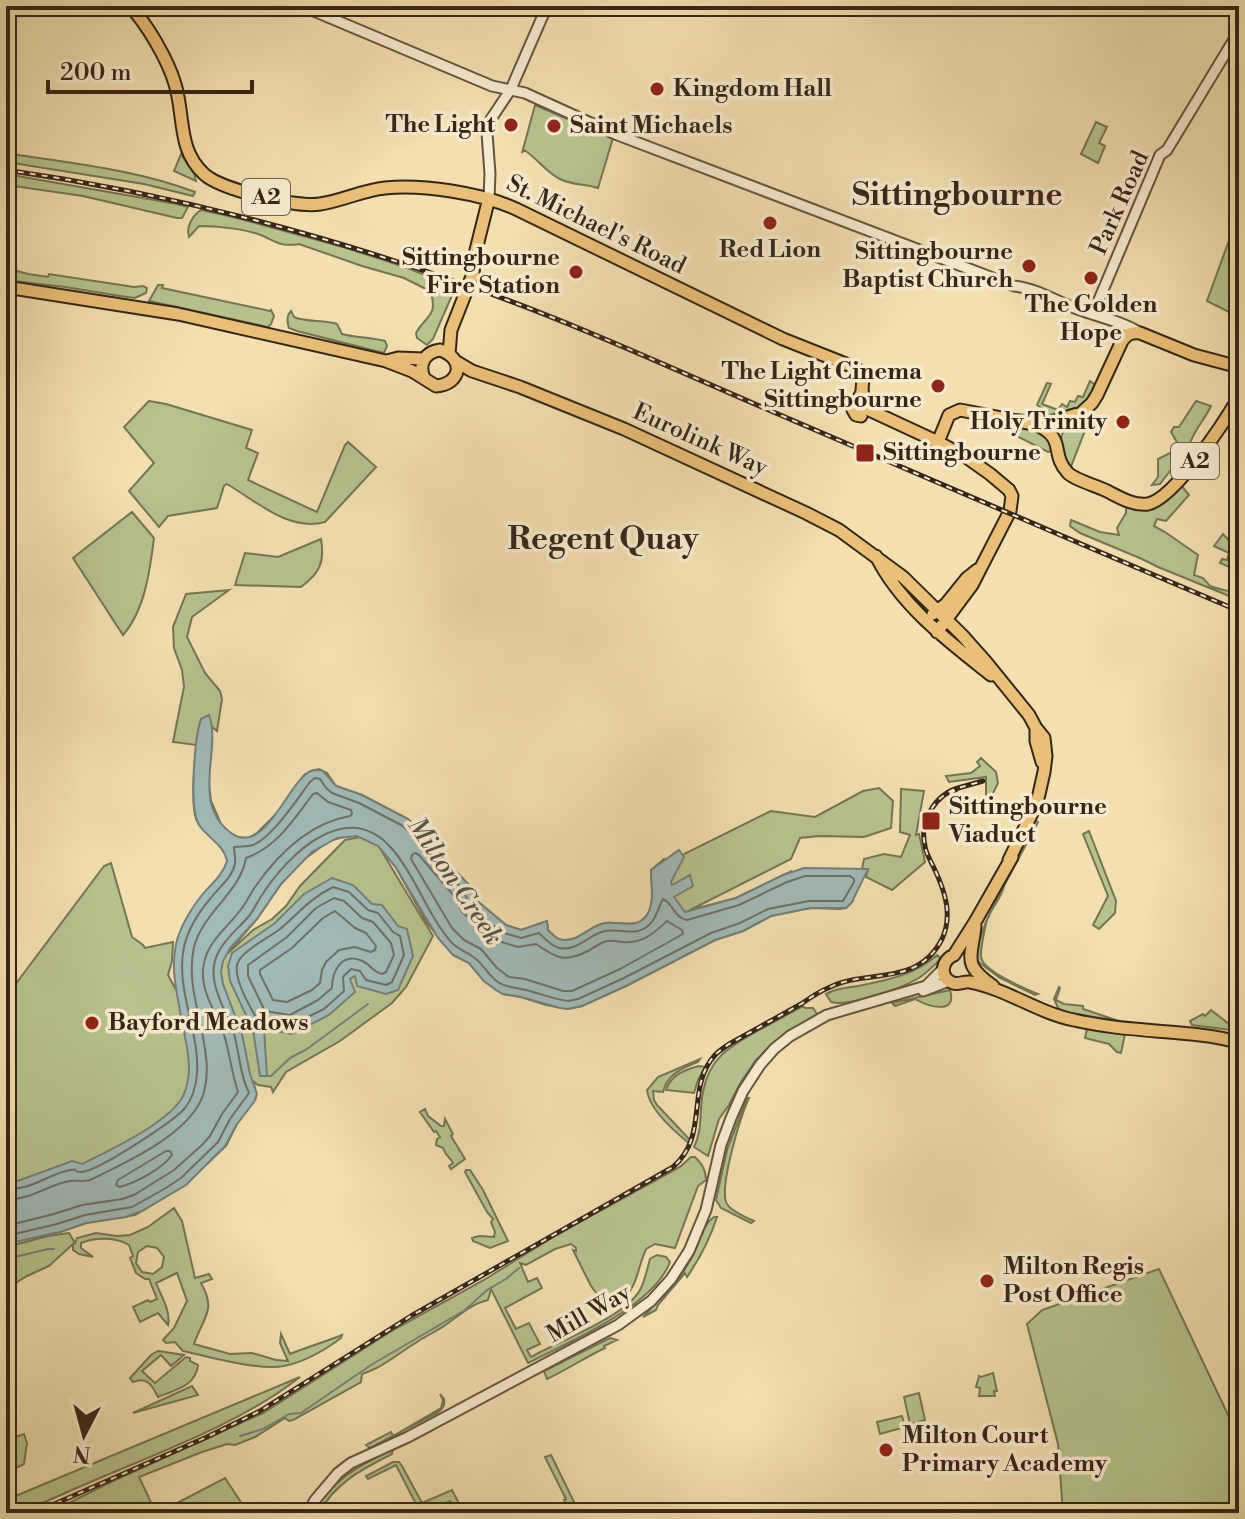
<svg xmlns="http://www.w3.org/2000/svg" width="1245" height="1519" font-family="'Libre Bodoni',serif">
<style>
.green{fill:#b7c28f;stroke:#777453;stroke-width:2;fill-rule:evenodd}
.water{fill:#a0bab7;stroke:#767f77;stroke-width:2}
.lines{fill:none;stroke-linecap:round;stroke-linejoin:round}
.shore{stroke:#6c7067;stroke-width:2}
.stream{stroke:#767f77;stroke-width:2}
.minor-casing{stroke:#66543e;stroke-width:13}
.major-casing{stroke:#372617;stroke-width:15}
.minor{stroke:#f7eacd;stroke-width:9}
.major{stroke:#e9c079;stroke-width:11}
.rail-casing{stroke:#372617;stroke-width:5}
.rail{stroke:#f7eacd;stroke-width:2;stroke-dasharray:6;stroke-linecap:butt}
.poi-dot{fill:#8f2418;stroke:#f7eacd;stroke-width:3}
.labels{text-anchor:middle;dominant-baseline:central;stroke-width:7;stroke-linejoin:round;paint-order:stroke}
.shield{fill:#f7eacd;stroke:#71614e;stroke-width:2}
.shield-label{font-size:22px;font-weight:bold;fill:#372617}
.poi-label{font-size:24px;font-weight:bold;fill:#372617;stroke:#f7eacd;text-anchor:start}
.street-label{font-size:24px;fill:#372617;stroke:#f7eacd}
.water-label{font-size:26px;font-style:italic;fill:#565247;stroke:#f7eacd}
.district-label{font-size:32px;font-weight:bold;fill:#372617;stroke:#f7eacd}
</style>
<rect width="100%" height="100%" fill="#f2dfb2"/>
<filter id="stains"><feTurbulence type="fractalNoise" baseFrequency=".0025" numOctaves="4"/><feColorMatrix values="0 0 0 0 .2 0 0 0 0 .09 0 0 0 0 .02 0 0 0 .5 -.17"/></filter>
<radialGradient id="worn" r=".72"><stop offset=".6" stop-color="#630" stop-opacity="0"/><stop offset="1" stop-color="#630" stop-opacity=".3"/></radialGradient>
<!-- green -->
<path class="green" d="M535,105L613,138L598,188C586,184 571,185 560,179C546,172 537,158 524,150L522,153Z
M1096,122L1107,127L1099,143L1105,146L1098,163L1081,154Z
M6,153C69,163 135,169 195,192L193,196L144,184L6,162Z
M181,154L194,173L196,181L174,171Z
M6,174L177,204L188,207L182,218H177L83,196L6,185Z
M201,210L233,217L343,247L405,267L430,277L452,282L454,286L453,293L433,339L427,345L417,338L416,333C426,315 439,316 430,291L404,278L362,266L299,244C281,247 277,242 263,236C247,229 217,226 199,226L189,237C186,227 192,216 201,210Z
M1238,224L1239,291L1231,313L1207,301L1231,235Z
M6,268L28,274L48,277L49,274L134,287L143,286L147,288L146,293L135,298L120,296L65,287L6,280Z
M158,285H163L162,288L270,311L271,310L274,316L271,324L268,327L149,301Z
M291,311L294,317C308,323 323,319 337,324L342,334C357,338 370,337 385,341L387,346L384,353L297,331L289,328C287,322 286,316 291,311Z
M1090,381L1097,386L1087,402L1076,409L1039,419L1009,414L1030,415L1031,413L1037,416L1041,408L1037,405L1047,383L1051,384L1042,404L1058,410L1062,404L1067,407L1070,401L1075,402L1078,396L1083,397Z
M149,401L166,404L252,430L246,448L258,453L248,480L317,512L345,445L348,442L376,467L325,522C289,532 256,501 227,484L224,486L217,508L168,516L159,527L129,491L154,463L124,427Z
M1196,401L1211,406C1205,419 1195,429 1190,443C1186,451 1185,460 1181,469L1170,471L1160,484L1152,485L1158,477V459L1174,451L1178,444L1171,432L1174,427H1179Z
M1075,420H1079L1086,428L1070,469C1059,452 1055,431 1075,420Z
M989,422L1044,430L1054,450L1048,452Z
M1180,484L1189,495L1166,521L1157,519L1154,526L1165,532L1198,555L1194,575L1203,578L1210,586C1221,591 1227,588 1239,596V600L1158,567L1142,559L1080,533L1070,526L1071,520L1100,532L1119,535L1117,528L1126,513V506L1144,510Z
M132,512L154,538C150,570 145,610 123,635L73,558Z
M1223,534L1239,551L1237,557L1239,559V571L1220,563L1222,559L1227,560L1229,553L1214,546Z
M321,539C325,562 320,573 301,587L235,585L245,553L278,557Z
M229,590L192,617L187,637L205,673L220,691L222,699L217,731L211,726L208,776L211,801L221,824L229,832L238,837L248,838L257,833L281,809L304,775L311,771L319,769L327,773L336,786L362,795L408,819L432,843L445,860L470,886L476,900L506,925L521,930L547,921L548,930C553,935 557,940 564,940C579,941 591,925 605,923C621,921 636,930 647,915C655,903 651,884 651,870L663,860L657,876L662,905L570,986L360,806L205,917L228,1068L90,1174L81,1164L72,1161L6,1216V997L104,866L111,863L132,937L143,945L145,948L173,942L172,961L168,975L176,990C171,953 181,922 205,893C212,884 225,874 227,863C231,845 201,835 196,819C191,803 194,762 197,745L173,742L184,687L182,670L174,648L173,627L186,594Z
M981,758L996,772L998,783L986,807V777L949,782L946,776L971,773L980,766L977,762Z
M879,788L893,801L891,828L864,837L819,836L800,838L791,859L690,910L736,898L792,871L773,887L686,913L679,910L666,878L684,854L771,811L815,817L863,791Z
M901,789L924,791L916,835L919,834L925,862L892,890L866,877L868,869H862L864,859L884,854L901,857L910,835L900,832Z
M349,805L472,953L678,928L852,902L846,908L840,909L810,908L771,916L743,931L715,940L628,985L582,1006L568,1009L546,1005L521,997L503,994L484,981L469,963L453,955L427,923L395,866L380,848C397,877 415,907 433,936L406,987L392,1003L340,1041L286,1072L273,1092L271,1087L258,1085L254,1082L256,1098L237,1124L226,1146L186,1184L135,1215L86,1223L60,1232L183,1147L202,967ZM351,835L360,837L345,840L300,886L286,906L272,919L253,930L227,954L257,919L281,884L302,861L329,841Z
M1035,820L1038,822L1004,886C1001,899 991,908 987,920C985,927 980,951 981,957C983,972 1026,989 1038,994L1035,995L1000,978L976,960L979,941L986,922Z
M1089,831L1116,901L1115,913L1099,929L1093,925L1108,896L1083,834Z
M937,955L941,959C933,966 926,974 917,979C900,989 849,1007 831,1002L826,994C837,988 846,988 858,986C887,980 915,975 937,955Z
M1059,987L1060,988L1056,1000L1064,1004L1083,1006V1009L1119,1021L1065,1012L1058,1008L1054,999Z
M950,990C958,1016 927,1006 915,999L895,1006L892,1003Z
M803,1006L805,1008H813L817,1014L778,1039L756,1060L741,1082L729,1105L719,1119L708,1156L694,1147C703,1130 699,1110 703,1092C709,1057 731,1046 759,1030C774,1022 788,1014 803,1006Z
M1211,1010L1229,1024H1236L1239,1020V1033L1231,1030L1192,1025L1190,1021L1203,1014L1205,1016Z
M1087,1028L1117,1031L1125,1034L1121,1053L1117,1052L1109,1044L1085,1038Z
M700,1059L698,1062C683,1068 667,1074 663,1092L653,1091L654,1100L657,1105L691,1141L690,1144C675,1132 649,1109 647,1090L658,1077Z
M699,1066L705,1067L698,1080L694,1093L666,1090C671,1075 684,1070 699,1066Z
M747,1098H749C741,1115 718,1189 727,1204C731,1211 745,1217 754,1221L751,1223L721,1208L716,1200L727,1150Z
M425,1109L428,1116L441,1126H444L445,1119L453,1134L451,1136L465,1159L451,1169L449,1166L453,1163C451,1158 446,1157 443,1148L436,1145L437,1139L440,1137L436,1131L434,1132L420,1112Z
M691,1157H695C702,1164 706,1170 706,1180L698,1186L675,1248L655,1244L646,1249C633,1279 641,1289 608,1309L591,1286L573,1250L576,1251V1248L571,1244L555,1249L526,1265L520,1263L528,1282L537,1278L542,1288L505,1308L516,1329L529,1323L540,1344L527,1350L531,1357C559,1341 625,1317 640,1290C645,1281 647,1269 650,1259L657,1255L666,1257L670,1262C653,1307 569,1342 528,1363L491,1289L488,1300C470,1304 459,1316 444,1326C435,1332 426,1336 417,1342C399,1353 382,1368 362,1374L361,1382L293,1420L289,1421L285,1418L255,1437L235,1445L227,1444L202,1452L139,1477L156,1513H49L113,1481L263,1413L395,1329L484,1280L558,1234L680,1167Z
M466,1170H470L483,1190L508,1241L490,1248L473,1241L472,1238L479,1236L494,1237L495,1232L491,1222L493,1219L487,1212L465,1172Z
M174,1208L182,1221L195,1278L209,1274L212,1279L201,1283C217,1311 203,1317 194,1344L230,1354L252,1353L276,1360L288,1361L280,1343L281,1334L290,1354C307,1347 325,1342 342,1335L341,1338C325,1350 304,1362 284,1366C260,1371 209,1357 183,1351L175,1342L166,1343L163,1340L174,1328L187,1301L177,1273L156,1283C161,1296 171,1311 168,1325L158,1313L140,1322L133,1307L148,1300L150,1302L157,1299L149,1279H145L136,1273L130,1258L133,1256L129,1245C116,1237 96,1237 81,1243V1248L93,1257L79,1254L73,1250V1244L49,1266L27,1276L6,1289V1247L48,1236L69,1233L75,1243L77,1238L96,1233L117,1236L130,1235L148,1227ZM147,1246L157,1248L164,1257L162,1267L153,1274L142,1272L136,1263L138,1252Z
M714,1217H717C710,1239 700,1258 687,1277L685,1273L658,1305L656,1310L643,1317C667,1291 684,1278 698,1244C702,1234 705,1223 714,1217Z
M1159,1269L1239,1438V1513H1063L1058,1444L1027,1324L1042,1310Z
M610,1338L617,1340L604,1346L605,1348C584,1358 568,1369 547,1379L544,1371Z
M158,1351L184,1355L171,1366L161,1355L142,1371L155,1383L186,1357L190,1358V1361L198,1365C196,1386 175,1390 158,1397C152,1385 147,1376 133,1382L130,1378L151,1355Z
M993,1373L997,1391H994L995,1396H979L980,1388L976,1387L979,1376L981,1377Z
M300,1377C240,1424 157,1453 86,1484C65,1492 27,1513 6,1513V1500Z
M192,1386L198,1395L133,1413Z
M919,1393L925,1420L910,1424L904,1397Z
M440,1394L444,1399C445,1406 443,1409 437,1413L370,1448L366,1445L391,1432L393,1436L441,1408L443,1400Z
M902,1416L905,1427L880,1434L877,1422Z
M6,1432L9,1439L24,1434L27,1443L24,1464L6,1473Z
M393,1448L392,1454C362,1469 335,1483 319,1513H313C334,1478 359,1466 393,1448Z
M551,1455L578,1510L575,1513H559L568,1508L564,1500L566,1499L545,1457Z
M393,1462H399L402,1466L422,1503L452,1490L464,1513H456L450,1501L436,1508L438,1513H413L419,1510L396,1465L368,1479L366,1476Z
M225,1478L248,1513H158Z"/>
<!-- water -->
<path class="water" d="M209,715C222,750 190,803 231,833C265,858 289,779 311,771C316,769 319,770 323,771L336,786L362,795L408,819L432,843L445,860L470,886L476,900L506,925L521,930L547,921L548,930C553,935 557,940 564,940C579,941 591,925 605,923C621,921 636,930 647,915C655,903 651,884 651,870L679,850L684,857L671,882L672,885L690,875L693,886L674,897L685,912L736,898L783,875L804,868L868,869L852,902L846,908H810L771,916L743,931L715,940L628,985L582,1006L568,1009L560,1008L521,997L503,994L496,990L484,981L469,963L453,955L438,938L395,866L378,846L357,836L337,838L312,852L281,884L257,919L230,948L223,961L221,972L223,984L242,1034L250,1074L257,1094L254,1102L237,1124L225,1146L186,1185L142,1211L126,1217L86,1223L60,1232L6,1244V1181L15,1182L72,1161L82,1164C110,1150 162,1126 180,1101C186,1093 188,1082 189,1072C190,1051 183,1031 180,1011C176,988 171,968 176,944C180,927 191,909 202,895C211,884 223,875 227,861C224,845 209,839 200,826C188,811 195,737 201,719Z
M332,878L353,885L372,904L382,905L398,926L407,929L413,956L398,990L386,994L357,986L355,976L350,979L355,992L329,1015L292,1034L264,1029L267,1076H260L253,1030L230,981L228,966L232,953L275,923L304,894Z"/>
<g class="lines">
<!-- shore -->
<path class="shore" d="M415,853L419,855L454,896L462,912L495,940L518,947L536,944C556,958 564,963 588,951C593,948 599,944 604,942C611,939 617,942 623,942C643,944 654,933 667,921L682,930L683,934L620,969L572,991H563L525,979L509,977L497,968L481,949L464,940L452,928L411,859L412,855Z
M333,887L349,892L368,910L378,913L393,932L400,936L404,955L392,982L386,985L366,980L360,971L351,969L343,977L344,991L324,1009L291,1025L259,1022C251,1009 234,980 237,965C240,951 269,938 280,929C299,913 309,899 333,887Z
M334,898L344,901L362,918L373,922L391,943L394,955L386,972L382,974C372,972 370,963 360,960C341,953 332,972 332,988L318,1000L290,1015L265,1011L248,976V965L287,937L316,908Z
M335,911L355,928L366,933L376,946L375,950L371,952L355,947L339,950L326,962L322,970L320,983L312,990L287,1002L273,1000L260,974V970L292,948L323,918Z
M166,1151H170L172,1155C162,1169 137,1182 120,1187L116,1185L118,1180Z
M6,1188C29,1192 48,1174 70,1170C81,1168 70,1172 81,1172C97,1172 174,1121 185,1108C193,1098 196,1086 197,1074C200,1031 175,990 184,947C188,929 199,912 210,899C218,888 232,878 235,864C236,858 234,852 234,847C240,846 247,847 253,845C273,837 297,799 310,782L315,778L320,779L326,788L332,793L359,803L403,826L427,848L463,890L470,906L501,932L521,938L539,933C544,938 551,946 559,948C577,952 589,934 605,931C621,928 634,937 648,926C657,919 658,907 663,899C673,903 674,918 687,920L739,905L787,882L805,876H850L854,879V882L843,901H809L768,909L740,923L711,933L624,978L578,999L568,1001C552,999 537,992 521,989C512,987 505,987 498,982C488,975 482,962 472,956C465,951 458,949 452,943C427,915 417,878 393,850C348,796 289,853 262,895C257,902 254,910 249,916C239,928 225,938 218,953C204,980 226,1009 234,1034C238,1048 239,1062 243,1076C244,1082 247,1088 249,1093L230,1119L218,1142L181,1178L166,1188L132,1207L85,1215L57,1224L6,1236
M6,1198C29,1202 48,1184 70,1181C77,1180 82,1182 90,1180C125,1163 193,1133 204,1092C210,1070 205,1048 201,1026C195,1000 188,973 194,947C203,912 240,893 246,858C277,847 294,819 313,794L317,793L328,802L351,810L352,814L350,816C310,823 278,854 255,887C250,894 247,902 242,908C227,929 206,941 203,969C201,994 218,1015 225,1038C230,1056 232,1074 238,1092L222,1114L210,1136L202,1145L174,1170L134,1195L122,1199L82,1205L54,1214L6,1226"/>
<!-- stream -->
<path class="stream" d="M267,1076H271L290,1058L307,1049L368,1004
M6,1259L48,1249H54
M240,1436L263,1429L289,1414L301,1413L371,1365L465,1310L487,1290L506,1279L519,1268
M60,1513L81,1504L86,1513"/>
<!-- minor casing -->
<g class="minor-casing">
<path id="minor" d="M302,6L492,86L525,93L615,134L1014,286C1037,288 1059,303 1080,310C1096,316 1127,323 1140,333
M489,198L490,174L487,133L491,119L511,89L547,6
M1096,313L1098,302L1160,155L1167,150L1239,31
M923,991L949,981
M308,1513L315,1500L338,1473L351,1463L408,1437L618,1325L651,1301L671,1279L689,1251L706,1210L721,1145L731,1118L743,1091L760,1065L774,1049L790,1036L827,1015L926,986L943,969"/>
</g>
<!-- major casing -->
<g class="major-casing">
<path id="major" d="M130,6C147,24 168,60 175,84C185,117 177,149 204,174C221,190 298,208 320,204C342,201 363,190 385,188C422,184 481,193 516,209L783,339L856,368L863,377L862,391L867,409
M6,287L178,314L386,361L412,371L436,386C462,384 465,358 440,350C425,352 418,364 424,378
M449,354L451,330L473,274L475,254L489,198
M387,361L398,358L424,359
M455,361L472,371L520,387L624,429L806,513L839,530L903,577L962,635L986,662L1029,715L1036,728L1044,738L1046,756L1044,772L1037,803L1009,860
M867,409L938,442L966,457L990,474L1009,490L1012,496L1010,511L972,585L937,632
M861,416L856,415L853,410L862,392
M1035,424C1068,439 1049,453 1068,473C1075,480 1097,486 1107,491C1119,497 1133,506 1148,504C1175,498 1225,421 1239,397
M938,442L949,415L960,410L1033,424L1054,421L1081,413L1092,403L1097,395L1122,341C1127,334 1131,332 1140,333L1194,355L1239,367
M876,556C901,606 948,641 991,675
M933,614L946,604L967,578L977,570
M1036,728V741L1042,762
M1012,857L975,922L954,955C942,960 938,977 953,983C959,985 964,981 970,982C1007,989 1038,1013 1074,1020C1112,1029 1152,1030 1191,1034C1208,1036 1223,1037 1239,1043
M975,926C972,959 961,963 993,986"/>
</g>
<!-- minor -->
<use href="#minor" class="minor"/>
<!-- major -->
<use href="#major" class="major"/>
<!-- rail casing -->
<g class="rail-casing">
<path id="rail" d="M6,170C160,192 313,231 460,283C568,320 673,369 778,414C931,480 1085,546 1239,611
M950,794L958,788L983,781
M34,1513L207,1437L260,1411L411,1316L673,1167C710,1135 685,1088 715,1055C720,1050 726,1046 731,1043C754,1030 778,1017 801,1004C810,998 818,992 828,988C867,968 917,988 942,939C953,915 945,891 934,868C931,861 926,854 925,846C919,821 935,795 958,788"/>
</g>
<!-- rail -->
<use href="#rail" class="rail"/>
</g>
<!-- markers -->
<g class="poi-dot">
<circle cx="657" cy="89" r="8"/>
<circle cx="511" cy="125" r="8"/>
<circle cx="554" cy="126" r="8"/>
<circle cx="770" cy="223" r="8"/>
<circle cx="1029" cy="266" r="8"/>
<circle cx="576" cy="272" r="8"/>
<circle cx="1091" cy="278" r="8"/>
<circle cx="938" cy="386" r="8"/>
<circle cx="1123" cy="422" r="8"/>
<rect x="855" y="443" width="20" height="20" rx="4"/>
<rect x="921" y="811" width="20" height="20" rx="4"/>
<circle cx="92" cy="1023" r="8"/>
<circle cx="987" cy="1281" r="8"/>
<circle cx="886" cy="1450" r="8"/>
</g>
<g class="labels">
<!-- shield labels -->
<g class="shield">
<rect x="242" y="179" width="48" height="36" rx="6"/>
<rect x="1171" y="443" width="48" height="36" rx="6"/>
</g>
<g class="shield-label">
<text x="266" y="197">A2</text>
<text x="1195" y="461">A2</text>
</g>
<!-- poi labels -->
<g class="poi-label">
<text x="673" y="89">Kingdom Hall</text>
<text x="495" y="125" text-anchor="end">The Light</text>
<text x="570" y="126">Saint Michaels</text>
<text x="770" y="250" text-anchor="middle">Red Lion</text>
<text x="1013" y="252" text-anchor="end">Sittingbourne<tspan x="1013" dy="28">Baptist Church</tspan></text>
<text x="560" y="258" text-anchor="end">Sittingbourne<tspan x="560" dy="28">Fire Station</tspan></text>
<text x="1091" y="305" text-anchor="middle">The Golden<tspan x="1091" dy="28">Hope</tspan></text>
<text x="922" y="372" text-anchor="end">The Light Cinema<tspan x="922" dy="28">Sittingbourne</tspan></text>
<text x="1107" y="422" text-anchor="end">Holy Trinity</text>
<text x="883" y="453">Sittingbourne</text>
<text x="949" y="807">Sittingbourne<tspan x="949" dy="28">Viaduct</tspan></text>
<text x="108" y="1023">Bayford Meadows</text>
<text x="1003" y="1267">Milton Regis<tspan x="1003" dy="28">Post Office</tspan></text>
<text x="902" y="1436">Milton Court<tspan x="902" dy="28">Primary Academy</tspan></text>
</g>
<!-- street labels -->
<g class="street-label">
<text transform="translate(1120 203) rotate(-66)">Park Road</text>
<text transform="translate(596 225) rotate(26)">St. Michael's Road</text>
<text transform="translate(700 440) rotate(24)">Eurolink Way</text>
<text transform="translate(589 1314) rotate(-30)">Mill Way</text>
</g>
<!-- water labels -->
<g class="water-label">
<text transform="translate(455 881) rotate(56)">Milton Creek</text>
</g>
<!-- district labels -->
<g class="district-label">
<text x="957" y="195">Sittingbourne</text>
<text x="603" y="539">Regent Quay</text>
</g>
</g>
<!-- margin -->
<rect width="1245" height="1519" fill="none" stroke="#f2dfb2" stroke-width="32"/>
<rect x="8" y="8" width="1229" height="1503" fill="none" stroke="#372617" stroke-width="4"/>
<rect x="16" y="16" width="1213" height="1487" fill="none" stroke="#372617" stroke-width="2"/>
<!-- north arrow -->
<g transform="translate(84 1435) rotate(186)" stroke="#f7eacd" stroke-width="6" paint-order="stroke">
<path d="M0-6L14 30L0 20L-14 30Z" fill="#372617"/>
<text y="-12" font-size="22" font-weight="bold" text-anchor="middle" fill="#372617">N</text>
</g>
<!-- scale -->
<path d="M48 80v12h204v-12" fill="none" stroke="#372617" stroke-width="4"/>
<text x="60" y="80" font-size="24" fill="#372617" stroke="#f7eacd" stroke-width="6" paint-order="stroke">200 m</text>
<rect width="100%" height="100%" filter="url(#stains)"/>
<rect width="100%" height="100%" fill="url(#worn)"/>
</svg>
